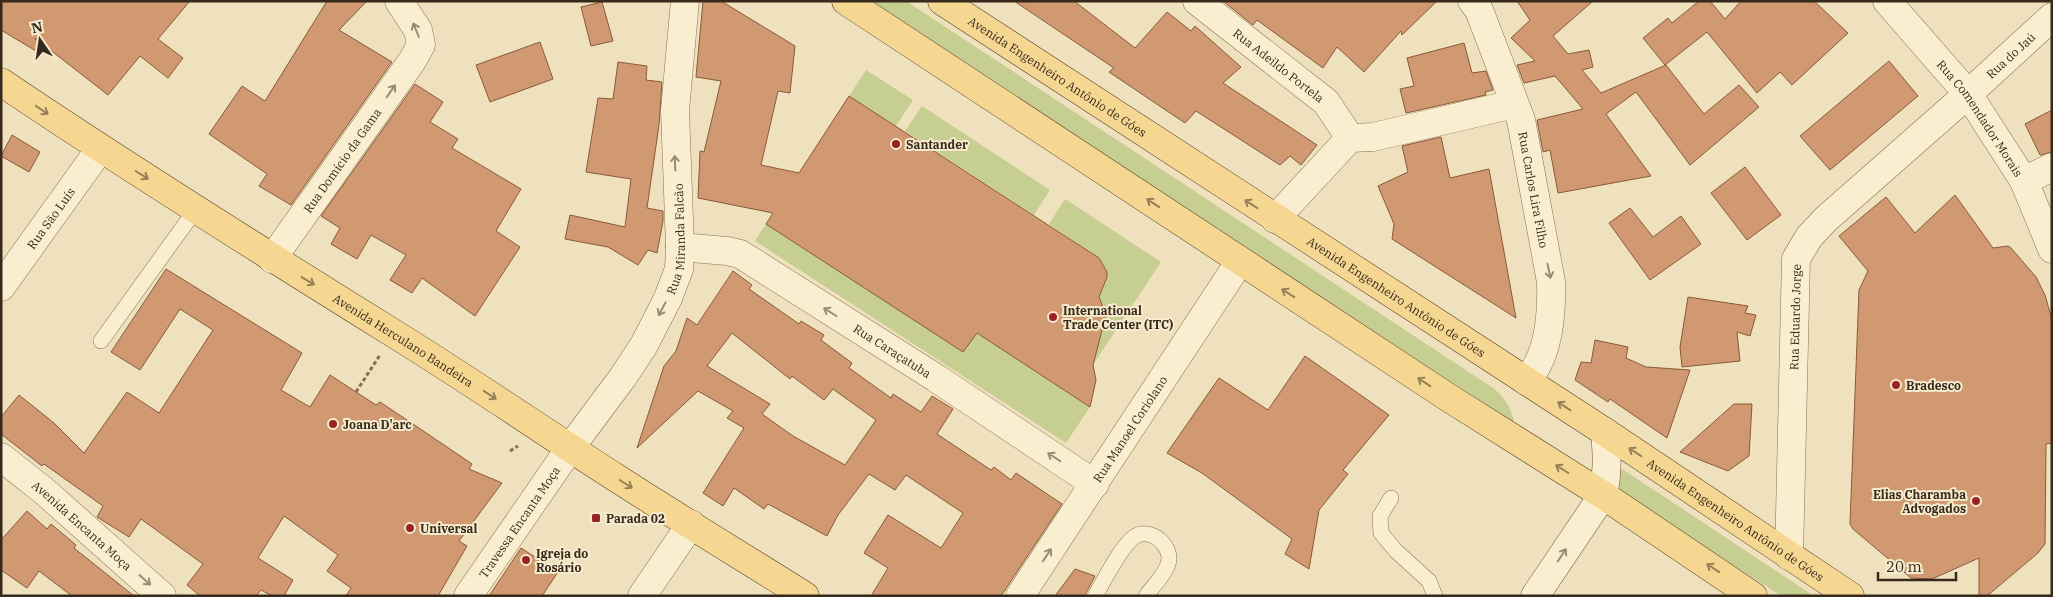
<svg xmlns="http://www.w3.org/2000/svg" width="2053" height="597" font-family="'IBM Plex Serif',serif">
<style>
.green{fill:#c6ce91}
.building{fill:#d09971;stroke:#885a3a;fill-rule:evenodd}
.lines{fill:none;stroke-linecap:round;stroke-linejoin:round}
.service-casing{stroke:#887156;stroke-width:16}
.minor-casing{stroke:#887156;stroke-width:29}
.secondary-casing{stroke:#6a5239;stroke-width:29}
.primary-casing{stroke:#553f2a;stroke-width:29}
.path{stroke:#887156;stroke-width:3;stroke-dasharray:4 2.5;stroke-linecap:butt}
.service{stroke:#faeed0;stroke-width:15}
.minor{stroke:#faeed0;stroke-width:28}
.secondary{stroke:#faeed0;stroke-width:28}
.primary{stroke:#f6d792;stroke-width:28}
.oneway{stroke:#988c76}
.oneway2{stroke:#968056}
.poi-dot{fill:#992323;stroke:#f7ebcd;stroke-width:2}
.labels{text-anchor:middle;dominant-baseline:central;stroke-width:4;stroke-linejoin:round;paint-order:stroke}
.street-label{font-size:12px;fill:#37291b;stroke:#f7ebcd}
.poi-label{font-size:12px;font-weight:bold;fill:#37291b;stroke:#f7ebcd;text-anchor:start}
</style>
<rect width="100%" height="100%" fill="#efe1bd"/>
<!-- green -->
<path class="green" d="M872,1H906L1493,388C1506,398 1512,410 1515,426Z
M866,70L913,100L896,126L849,96Z
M922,106L1050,190L1034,215L905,131Z
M1065,199L1161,262L1092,366L1106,315L1099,296L1107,272L1099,258L1049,224Z
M766,224L963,352L977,333L1090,407L1066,443L755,241Z
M1613,463L1814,596H1781L1612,486Z"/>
<!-- building -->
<path class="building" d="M1,1H190L158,39L183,58L168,78L140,56L108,95L35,38L41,54L1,30Z
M327,1H367L339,30L392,62L291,205L259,186L267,174L209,134L242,86L265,101Z
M703,1H721L795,46L790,93L778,91L761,165L799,173L849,96L1099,258L1107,272V277L1099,297L1106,315L1093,365L1096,380L1090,407L977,333L963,352L766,224L773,213L698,198L700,151L704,152L721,81L696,77Z
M1014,1H1074L1135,48L1167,12L1191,31L1195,26L1241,67L1223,83L1317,145L1301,165L1290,156L1280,165L1196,111L1185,123L1109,72L1114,68Z
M1223,1H1437L1402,35L1401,31L1364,72L1337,47L1323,68L1257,20L1253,25Z
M1517,1H1593L1553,36L1568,54L1589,50L1593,67L1582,70L1601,93L1666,65L1704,114L1739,85L1759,107L1690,165L1636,92L1606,114L1651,176L1558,193L1550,150L1543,152L1537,120L1583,109L1555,76L1524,83L1517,65L1535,61L1511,38L1530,20Z
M1699,1H1710L1725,19L1741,1H1814L1848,33L1792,85L1780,72L1757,93L1707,32L1665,65L1643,38L1668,18L1672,23Z
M602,2L613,41L591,46L581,7Z
M540,42L553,79L490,102L476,65Z
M1464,43L1472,73L1486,71L1493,90L1485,92L1486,95L1406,113L1400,89L1414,86L1407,58Z
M1889,61L1918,96L1830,170L1800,136Z
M618,62L647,66L646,80L662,82L659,125L647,208L663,211V221L657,253L648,250L638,265L608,247L565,239L570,215L625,227L631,179L586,172L598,98L613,99Z
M415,84L443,102L430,122L458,139L452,148L521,189L496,231L520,247L475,316L422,278L412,293L390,280L406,255L371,235L357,259L331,244L340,228L321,216Z
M2052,110V152L2040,155L2025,124Z
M12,135L40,152L29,172L1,156Z
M1441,137L1450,178L1489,169L1516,318L1392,239L1394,224L1378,186L1408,172L1402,146Z
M1745,167L1781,215L1747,240L1711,193Z
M1955,195L1993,248L2008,246L2011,248L2036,277L2045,295L2052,320V443L2046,444L2045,544L2038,553L1987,596H1979V558L1932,579L1911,578L1853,529L1850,524L1859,290L1868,271L1839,236L1886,197L1915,233Z
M1630,208L1653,237L1681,216L1701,244L1650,280L1609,223Z
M166,269L302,353L281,390L310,407L330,375L376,405L380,402L416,426L472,464L469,469L502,483L459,541L467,546L438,596H346L351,588L327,571L338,555L284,516L258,558L293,580L284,596H272L261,590L256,596H200L187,585L203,564L141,519L129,537L97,517L103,506L44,464L42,466L1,434V417L19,395L54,423L84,453L127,392L159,413L213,330L180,309L140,370L111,352Z
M733,271L752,285L749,289L799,324L801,321L824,335L821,340L852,363L849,368L891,398L893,394L921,412L932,396L953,409L937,434L991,470L994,467L1011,480L1016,473L1062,504L1001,596H871L888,568L864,553L888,515L941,548L963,513L906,475L895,490L869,474L838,515L827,536L768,504L764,509L734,488L723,506L703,493L744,428L727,418L733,411L698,391L637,448L664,366L676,351L687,318L697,325ZM732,333L790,379L792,376L824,400L833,389L876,420L845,465L793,436L762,414L770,404L707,366Z
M1688,297L1748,306L1745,313L1756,315L1750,336L1737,332L1740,361L1682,367L1680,347Z
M1595,340L1628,347L1626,358L1646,367L1690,370L1667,438L1610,399L1608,402L1575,380L1581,362L1591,363Z
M1305,356L1389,415L1343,470L1348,474L1319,510L1309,569L1285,554L1292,539L1202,473L1167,453L1219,378L1268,410Z
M1734,404H1752L1749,456L1728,471L1680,452Z
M27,511L47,529L51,524L76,545L74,548L134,596H72L39,571L27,588L1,570V540Z
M521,548L558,572L542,596H489Z
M1075,569L1095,576L1086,593L1084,596H1055Z"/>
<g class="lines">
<!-- service casing -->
<g class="service-casing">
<path id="service" d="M101,341L196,209
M1391,498L1380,516L1381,533L1396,551L1429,581L1435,596
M1095,596C1104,581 1121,546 1134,537C1150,526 1174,546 1168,564C1165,575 1153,586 1146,596"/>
</g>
<!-- minor casing -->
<g class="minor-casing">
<g id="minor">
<path id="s1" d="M1197,1L1326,102L1350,138L1275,219"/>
<path id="s2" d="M1472,1L1479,10L1521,120L1551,282C1552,315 1549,357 1526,381"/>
<path id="s3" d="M1887,1L1968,94L2024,181L2052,249"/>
<path d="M1350,138L1373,137L1514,104"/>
<path d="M2024,181L2052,167"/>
<path id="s4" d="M680,247L727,251L740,254L936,378L1095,484"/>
<path id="s5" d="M272,259L412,61L421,45L418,30L399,1"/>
<path id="s6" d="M1,287L100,149"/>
<path id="s7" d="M1,457L44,491L162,596"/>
<path id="s8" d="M1789,556L1796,259L1809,237L1826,219L1968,94L2052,17"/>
<path id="s9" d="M468,596L570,448L623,377L644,345L668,298L679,269L680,247L675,110L685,1"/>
<path d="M642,596L691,524"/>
<path id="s10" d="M1020,596L1240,261"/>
</g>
</g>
<!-- secondary casing -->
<g class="secondary-casing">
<path id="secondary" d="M1535,596L1603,495C1608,473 1607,454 1605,432"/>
</g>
<!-- primary casing -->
<g class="primary-casing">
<g id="primary">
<path d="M846,1L1449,398L1603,495L1753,596"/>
<path id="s11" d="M942,1L1605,432L1850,596"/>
<path id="s12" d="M1,82C130,169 261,251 393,333C469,380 543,431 618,479C680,519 743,557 805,596"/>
</g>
</g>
<!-- path -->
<path class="path" d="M356,392L380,355
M510,451L518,446"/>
<!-- service -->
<use href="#service" class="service"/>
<!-- minor -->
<use href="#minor" class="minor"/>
<!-- secondary -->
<use href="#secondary" class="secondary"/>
<!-- primary -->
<use href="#primary" class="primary"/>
</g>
<!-- one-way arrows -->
<defs><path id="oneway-shaft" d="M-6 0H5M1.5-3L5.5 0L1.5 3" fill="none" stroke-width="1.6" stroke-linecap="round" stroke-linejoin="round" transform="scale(1.25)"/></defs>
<g class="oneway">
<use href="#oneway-shaft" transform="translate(416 30) rotate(-112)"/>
<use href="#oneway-shaft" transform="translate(391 91) rotate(-55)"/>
<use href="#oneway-shaft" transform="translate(675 163) rotate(-92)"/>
<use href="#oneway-shaft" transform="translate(1549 271) rotate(78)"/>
<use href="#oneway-shaft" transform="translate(662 309) rotate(118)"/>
<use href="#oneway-shaft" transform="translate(830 312) rotate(-148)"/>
<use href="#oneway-shaft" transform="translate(1054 457) rotate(-146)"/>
<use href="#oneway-shaft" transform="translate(1047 555) rotate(-56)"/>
<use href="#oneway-shaft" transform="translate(1562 555) rotate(-56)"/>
<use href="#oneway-shaft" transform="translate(145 580) rotate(42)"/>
</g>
<g class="oneway2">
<use href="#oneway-shaft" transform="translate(42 110) rotate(34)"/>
<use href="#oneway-shaft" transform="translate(142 175) rotate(32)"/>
<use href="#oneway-shaft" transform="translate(1153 203) rotate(-147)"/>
<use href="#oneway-shaft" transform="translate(1251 204) rotate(-147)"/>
<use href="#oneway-shaft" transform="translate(308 281) rotate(31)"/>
<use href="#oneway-shaft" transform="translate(1288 293) rotate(-147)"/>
<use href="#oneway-shaft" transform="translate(1424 382) rotate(-147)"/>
<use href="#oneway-shaft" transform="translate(490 395) rotate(33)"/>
<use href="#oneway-shaft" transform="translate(1564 406) rotate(-147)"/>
<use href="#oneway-shaft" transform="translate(1635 452) rotate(-146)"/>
<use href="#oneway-shaft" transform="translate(1562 469) rotate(-148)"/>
<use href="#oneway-shaft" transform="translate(626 484) rotate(32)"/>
<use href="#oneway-shaft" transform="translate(1713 568) rotate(-146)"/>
</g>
<!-- markers -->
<g class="poi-dot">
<circle cx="896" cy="144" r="5"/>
<circle cx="1053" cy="317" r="5"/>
<circle cx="1896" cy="385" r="5"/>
<circle cx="333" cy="424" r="5"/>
<circle cx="1976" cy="501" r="5"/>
<rect x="591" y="513" width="10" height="10" rx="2.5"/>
<circle cx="410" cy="528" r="5"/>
<circle cx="526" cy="560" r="5"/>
</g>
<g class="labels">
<!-- street labels -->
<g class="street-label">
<text stroke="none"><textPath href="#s8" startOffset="594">Rua do Jaú</textPath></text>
<text stroke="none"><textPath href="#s1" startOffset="104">Rua Adeildo Portela</textPath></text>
<text stroke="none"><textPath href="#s11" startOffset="138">Avenida Engenheiro Antônio de Góes</textPath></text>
<text stroke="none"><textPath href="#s3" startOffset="150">Rua Comendador Morais</textPath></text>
<text stroke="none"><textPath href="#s5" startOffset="121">Rua Domício da Gama</textPath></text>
<text stroke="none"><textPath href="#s2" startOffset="200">Rua Carlos Lira Filho</textPath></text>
<text stroke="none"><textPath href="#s6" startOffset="85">Rua São Luís</textPath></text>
<text stroke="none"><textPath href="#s9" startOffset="420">Rua Miranda Falcão</textPath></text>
<text stroke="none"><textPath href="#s11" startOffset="542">Avenida Engenheiro Antônio de Góes</textPath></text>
<text stroke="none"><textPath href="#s8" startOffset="239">Rua Eduardo Jorge</textPath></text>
<text stroke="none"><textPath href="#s12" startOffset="478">Avenida Herculano Bandeira</textPath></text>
<text stroke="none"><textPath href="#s4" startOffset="241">Rua Caraçatuba</textPath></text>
<text stroke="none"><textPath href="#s10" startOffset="200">Rua Manoel Coriolano</textPath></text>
<text stroke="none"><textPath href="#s11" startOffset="948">Avenida Engenheiro Antônio de Góes</textPath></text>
<text stroke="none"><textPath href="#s9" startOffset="90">Travessa Encanta Moça</textPath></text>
<text stroke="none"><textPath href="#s7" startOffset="106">Avenida Encanta Moça</textPath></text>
</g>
<!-- poi labels -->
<g class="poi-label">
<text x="906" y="144">Santander</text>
<text x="1063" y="310">International<tspan x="1063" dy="14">Trade Center (ITC)</tspan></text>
<text x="1906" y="385">Bradesco</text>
<text x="343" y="424">Joana D'arc</text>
<text x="1966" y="494" text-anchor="end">Elias Charamba<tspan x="1966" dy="14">Advogados</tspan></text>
<text x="606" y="518">Parada 02</text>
<text x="420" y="528">Universal</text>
<text x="536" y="553">Igreja do<tspan x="536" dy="14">Rosário</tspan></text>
</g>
</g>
<!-- border -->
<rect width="2053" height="597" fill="none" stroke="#37291b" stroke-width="5"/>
<!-- north arrow -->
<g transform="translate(40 40) rotate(347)" stroke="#f7ebcd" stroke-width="4" paint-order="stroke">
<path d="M0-4L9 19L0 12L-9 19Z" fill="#37291b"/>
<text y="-8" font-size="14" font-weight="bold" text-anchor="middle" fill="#37291b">N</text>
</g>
<!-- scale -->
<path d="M1878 572v8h78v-8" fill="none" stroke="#37291b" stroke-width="2.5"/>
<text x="1886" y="572" font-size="15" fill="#37291b" stroke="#f7ebcd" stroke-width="4" paint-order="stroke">20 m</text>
</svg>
